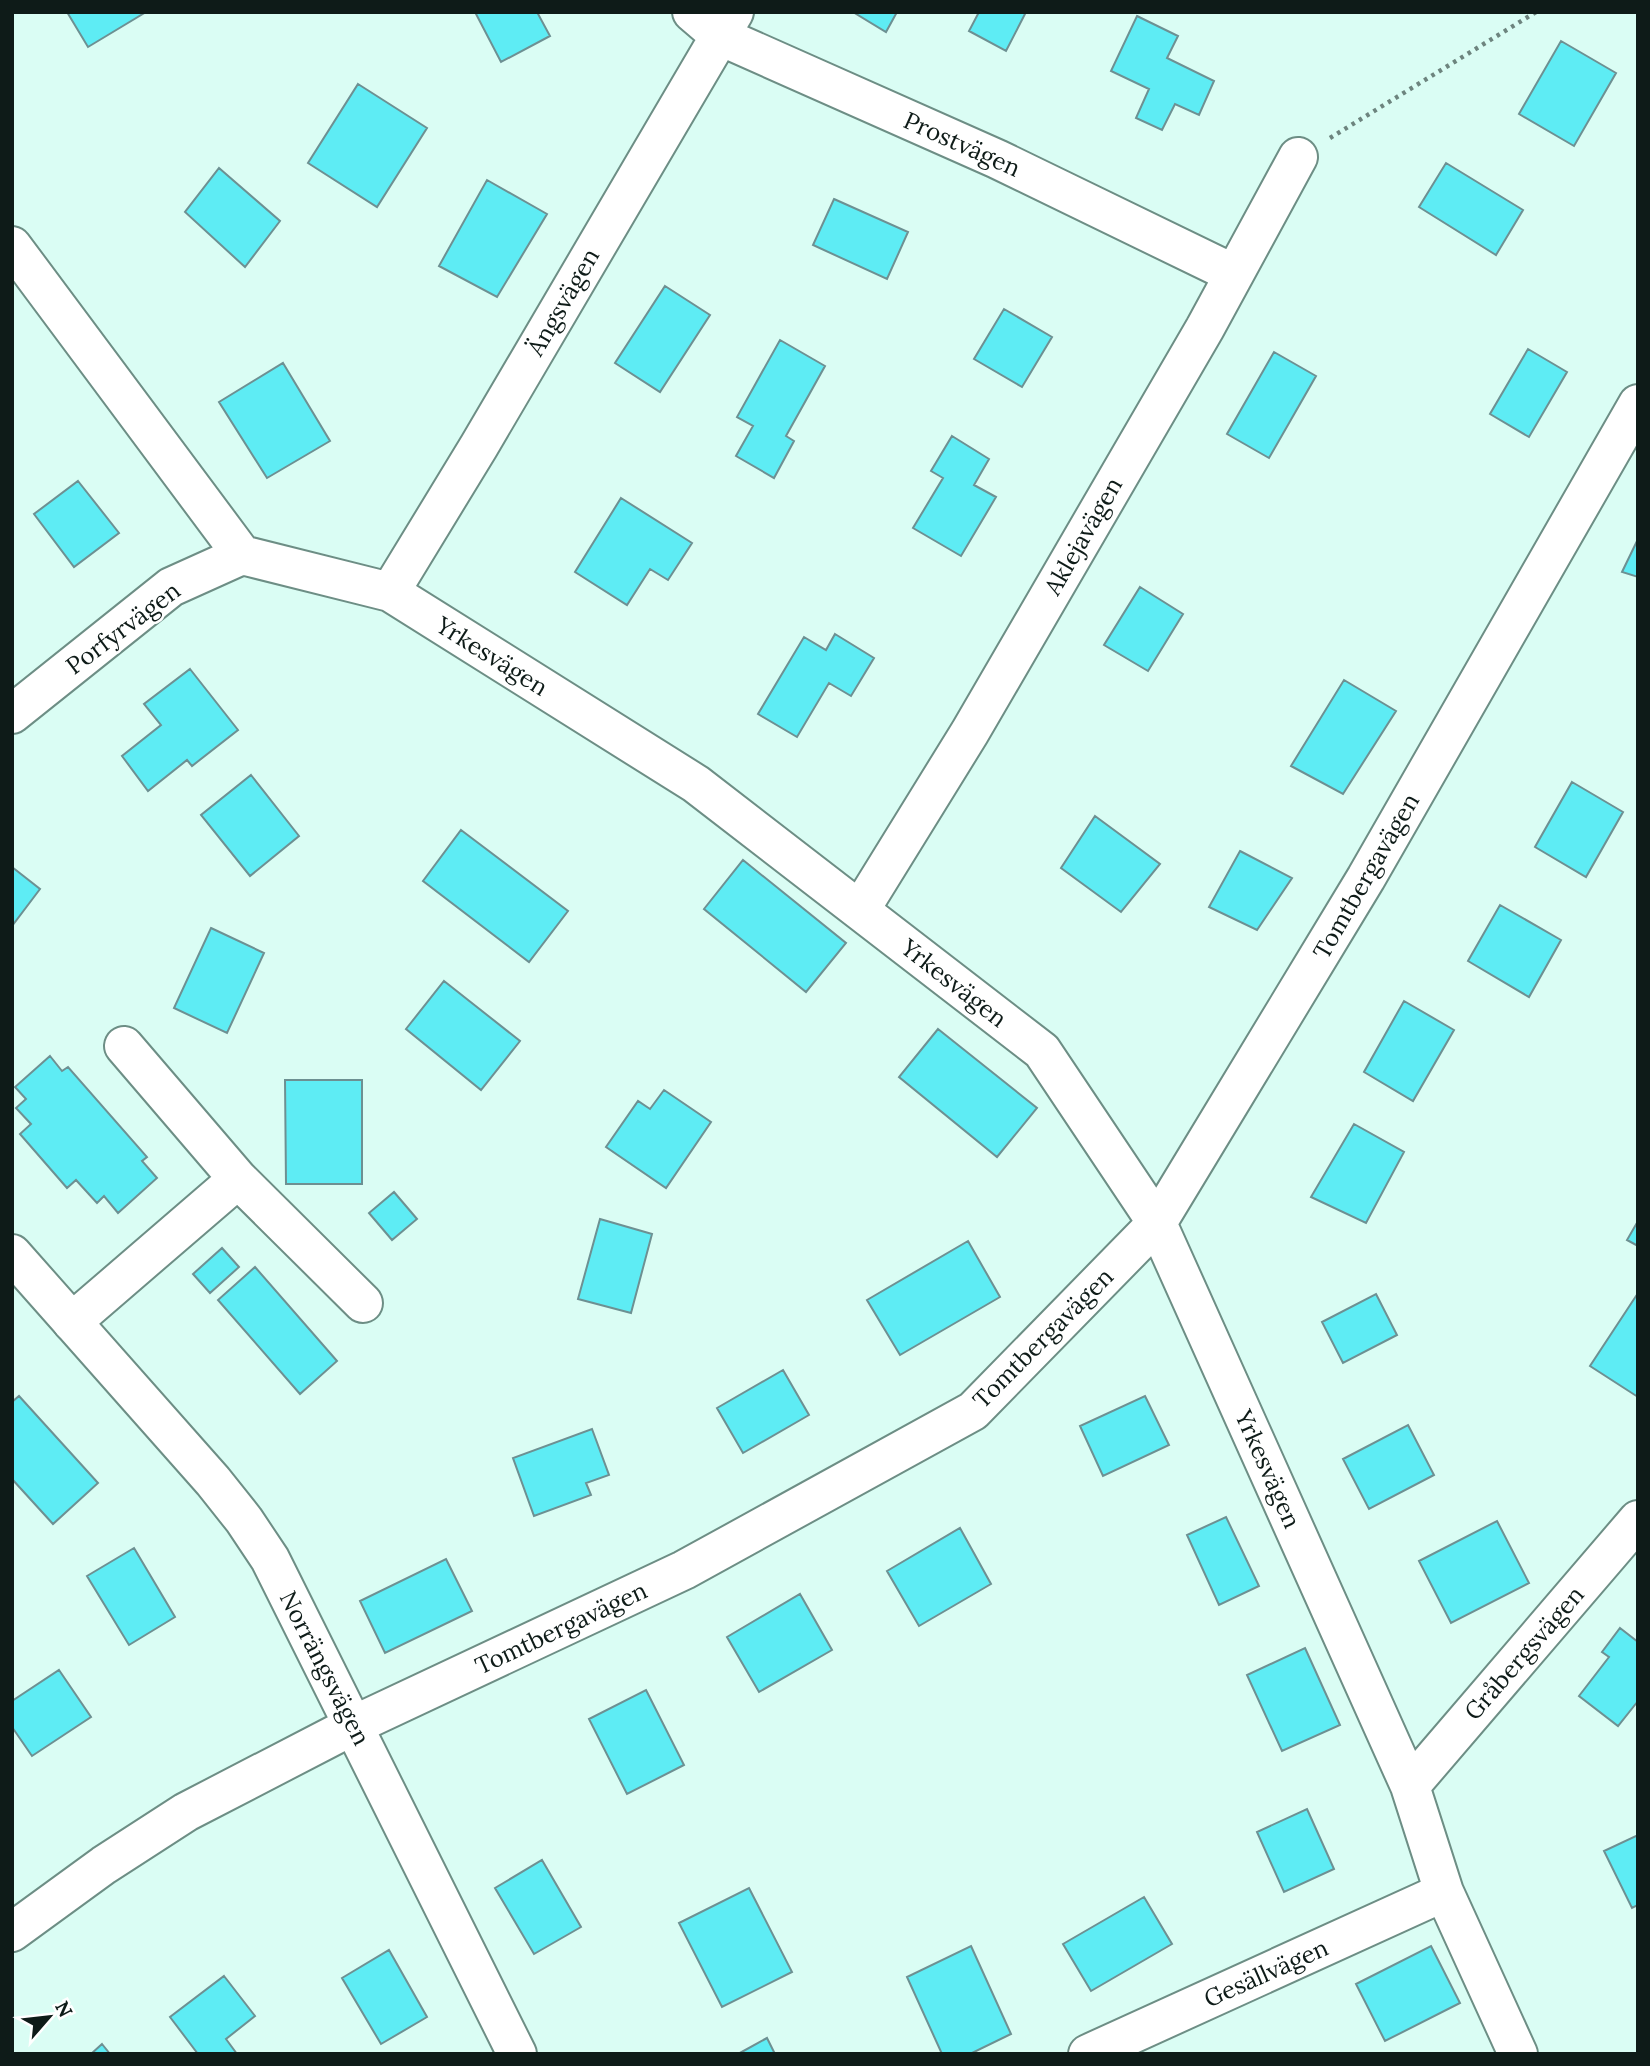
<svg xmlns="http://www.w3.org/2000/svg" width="1650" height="2066" font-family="Lora,serif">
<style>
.building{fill:#5eecf4;stroke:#6d9092;stroke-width:2}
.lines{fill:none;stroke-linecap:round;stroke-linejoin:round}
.street-casing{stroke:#6d8e85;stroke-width:42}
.secondary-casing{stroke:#6d8e85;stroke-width:42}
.path{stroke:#6d847e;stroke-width:4.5;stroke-dasharray:3.5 5;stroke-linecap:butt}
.street{stroke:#fff;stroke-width:38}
.secondary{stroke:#fff;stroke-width:38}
.labels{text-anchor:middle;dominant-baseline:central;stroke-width:5;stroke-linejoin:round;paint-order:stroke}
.street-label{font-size:24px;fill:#0e1b18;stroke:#fff}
</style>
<rect width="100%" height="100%" fill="#dafdf4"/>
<!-- building -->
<path class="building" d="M67,12H146L88,47Z
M475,12H537L550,36L501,62Z
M853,12H897L886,32Z
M979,12H1026L1006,51L969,31Z
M1137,16L1178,36L1167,58L1214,81L1199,115L1175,104L1162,130L1136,118L1149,89L1111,71Z
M1561,41L1616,73L1574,146L1519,114Z
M358,84L427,128L377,207L308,163Z
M1446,163L1523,210L1496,255L1419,207Z
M219,168L280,221L245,267L185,212Z
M487,180L547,214L497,297L439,266Z
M834,199L908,232L887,279L813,245Z
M665,286L710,315L660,392L615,363Z
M1004,309L1052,337L1022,387L974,359Z
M780,340L825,366L786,436L794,441L774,478L736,456L753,426L737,417Z
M1528,349L1567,372L1529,437L1490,414Z
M1274,352L1316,376L1269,458L1227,434Z
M283,363L330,441L267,478L219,402Z
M952,436L989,459L974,485L996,497L961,556L913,528L943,478L931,471Z
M78,481L119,533L74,567L34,514Z
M621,498L692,543L668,580L650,569L627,605L575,572Z
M1638,539V577L1622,572Z
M1140,587L1183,614L1148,671L1104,645Z
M835,634L874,658L851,696L829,683L797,737L758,714L804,637L826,650Z
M190,669L238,730L192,766L187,760L148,791L122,756L161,725L144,704Z
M1344,680L1396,711L1343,794L1291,766Z
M251,775L299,836L250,876L201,815Z
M1572,782L1623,812L1586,877L1535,847Z
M1095,816L1160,864L1121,912L1061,868Z
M461,830L568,911L529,962L423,881Z
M1240,851L1292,878L1257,930L1209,907Z
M743,860L846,943L806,992L704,909Z
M12,867L40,889L12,926Z
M1500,905L1561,940L1529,997L1468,961Z
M211,928L264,953L227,1033L174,1008Z
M444,981L520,1041L481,1090L406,1029Z
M1404,1001L1454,1030L1413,1101L1364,1072Z
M938,1029L1037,1108L997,1157L899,1077Z
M50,1056L62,1071L68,1067L147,1157L142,1161L157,1178L118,1213L104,1196L97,1203L76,1180L67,1188L20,1134L31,1124L16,1108L26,1099L15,1087Z
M285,1080H362V1184H286Z
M664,1090L711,1122L666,1188L606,1147L638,1101L650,1109Z
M1354,1124L1404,1152L1366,1223L1311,1197Z
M394,1192L417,1219L392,1240L369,1213Z
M600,1219L652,1234L631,1313L578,1299Z
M1638,1221V1246L1627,1240Z
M968,1241L1000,1297L900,1355L867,1300Z
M222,1248L239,1267L210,1293L193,1274Z
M255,1267L337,1361L300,1394L218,1300Z
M1638,1293V1397L1590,1366Z
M1376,1294L1397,1335L1343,1363L1322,1322Z
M783,1370L809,1415L743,1453L717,1408Z
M19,1396L98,1483L53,1524L12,1479V1402Z
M1145,1396L1169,1445L1103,1476L1080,1426Z
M1408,1425L1434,1475L1369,1509L1343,1459Z
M592,1429L609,1475L586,1483L591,1495L534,1516L513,1458Z
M1226,1517L1259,1586L1219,1605L1187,1535Z
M1497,1521L1529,1583L1451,1623L1419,1561Z
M960,1528L991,1584L919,1626L887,1571Z
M134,1548L175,1617L129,1645L87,1576Z
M446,1559L472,1611L385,1653L360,1601Z
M800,1594L832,1650L759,1692L727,1637Z
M1620,1628L1638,1642V1701L1618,1726L1579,1696L1609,1657L1602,1652Z
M1305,1648L1340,1725L1282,1751L1247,1675Z
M59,1670L91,1717L32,1756L12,1727V1701Z
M646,1690L684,1765L627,1794L589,1719Z
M1307,1809L1334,1869L1284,1892L1257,1832Z
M1638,1835V1905L1632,1908L1604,1851Z
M542,1860L581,1927L534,1954L495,1888Z
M749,1888L792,1972L722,2007L679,1923Z
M1144,1897L1172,1944L1091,1991L1063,1944Z
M971,1946L1011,2034L970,2054H942L907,1977Z
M1431,1946L1460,2003L1385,2041L1356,1984Z
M389,1950L427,2017L381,2044L342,1978Z
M224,1976L255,2016L226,2039L237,2054H198L170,2017Z
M767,2038L775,2054H738Z
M102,2044L110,2054H91Z"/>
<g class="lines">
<!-- street casing -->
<g class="street-casing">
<path id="street" d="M692,12L720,36L997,159L1234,274
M12,246L242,555L390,592L696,784L1042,1051L1157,1223L1410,1786L1444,1892L1518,2054
M390,592L479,446L734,12
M12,714L171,587L242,555
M860,910L970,732L1205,328L1298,157
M238,1179L363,1303
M72,1322L238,1179L124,1046
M1410,1786L1638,1520
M12,1932L104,1865L186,1812L354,1725L684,1570L973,1411L1157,1223L1366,878L1638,404
M1088,2054L1444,1892"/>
</g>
<!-- secondary casing -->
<g class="secondary-casing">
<path id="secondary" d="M12,1254L213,1481L244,1520L270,1559L517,2054"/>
</g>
<!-- path -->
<path class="path" d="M1330,138L1536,12"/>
<!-- street -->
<use href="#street" class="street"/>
<!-- secondary -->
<use href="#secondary" class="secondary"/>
</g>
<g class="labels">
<!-- street labels -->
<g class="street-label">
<text transform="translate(962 144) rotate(24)">Prostvägen</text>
<text transform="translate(563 302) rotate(-60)">Ängsvägen</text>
<text transform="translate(1083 536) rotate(-60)">Aklejavägen</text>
<text transform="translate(123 628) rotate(-37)">Porfyrvägen</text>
<text transform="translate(492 656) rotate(32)">Yrkesvägen</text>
<text transform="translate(1366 876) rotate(-60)">Tomtbergavägen</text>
<text transform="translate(954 983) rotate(38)">Yrkesvägen</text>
<text transform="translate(1043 1338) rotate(-45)">Tomtbergavägen</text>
<text transform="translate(1268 1469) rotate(66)">Yrkesvägen</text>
<text transform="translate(561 1628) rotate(-25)">Tomtbergavägen</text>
<text transform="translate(1524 1653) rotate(-49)">Gråbergsvägen</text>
<text transform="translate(325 1668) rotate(63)">Norrängsvägen</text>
<text transform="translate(1266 1973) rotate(-24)">Gesällvägen</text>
</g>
</g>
<!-- border -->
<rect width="1650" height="2066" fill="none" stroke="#0e1b18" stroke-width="28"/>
<!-- north arrow -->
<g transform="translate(49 2017) rotate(62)" stroke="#ffffff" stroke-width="5" paint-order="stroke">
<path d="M0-5L12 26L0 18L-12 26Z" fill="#0e1b18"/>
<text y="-10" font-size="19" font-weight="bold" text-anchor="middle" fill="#0e1b18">N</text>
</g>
</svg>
